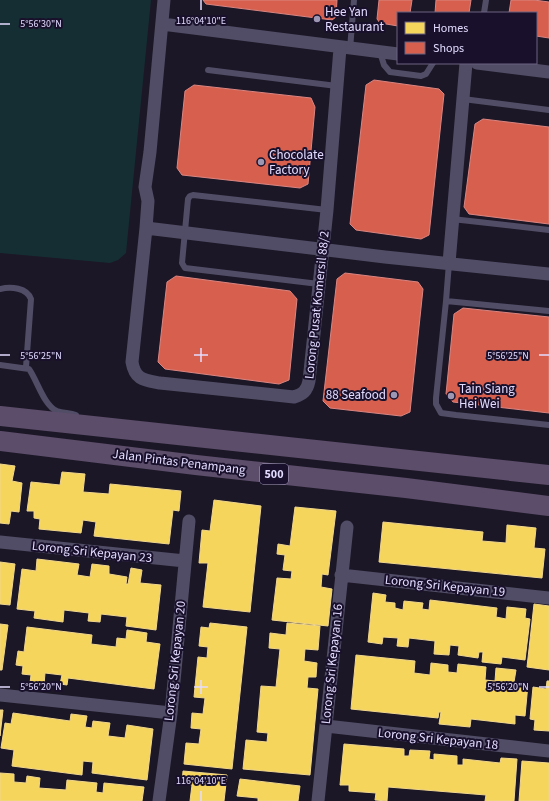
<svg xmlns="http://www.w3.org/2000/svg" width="549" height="801" font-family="'Source Sans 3',sans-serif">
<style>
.green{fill:#152e34}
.homes{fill:#f6d55c;stroke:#f1d78d}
.shops{fill:#d6604d;stroke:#da8582}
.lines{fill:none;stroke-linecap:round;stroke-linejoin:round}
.service{stroke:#514d66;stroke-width:6}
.minor{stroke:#514d66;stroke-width:13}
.primary{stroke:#5c4d6b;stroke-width:20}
.ticks{fill:none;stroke:#e4dcff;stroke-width:1.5}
.poi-dot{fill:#9e97b3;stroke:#19112c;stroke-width:1.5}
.labels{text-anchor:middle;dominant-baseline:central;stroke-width:4;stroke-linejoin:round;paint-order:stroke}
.shield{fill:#19112c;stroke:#a79fc0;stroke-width:1}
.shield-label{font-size:12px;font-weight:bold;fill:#e4dcff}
.poi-label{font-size:13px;fill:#e4dcff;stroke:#19112c;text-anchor:start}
.street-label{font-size:13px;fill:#e4dcff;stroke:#19112c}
.ticks-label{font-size:10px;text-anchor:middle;fill:#e4dcff;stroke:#19112c;stroke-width:4;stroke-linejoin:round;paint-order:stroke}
</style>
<rect width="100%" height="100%" fill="#1c1726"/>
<!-- green -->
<path class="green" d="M0,0H151L126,253L118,260L110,263L0,253Z"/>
<!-- homes -->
<path class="homes" d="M0,464L15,466L12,481L22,483L19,512L11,511L9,524L0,523Z
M62,472L85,474L83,492L109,494L110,484L181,491L179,511L173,510L169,544L94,536L96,522L83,520L81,533L39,529L40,519L34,518V511H27L31,482L60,485Z
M214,500L261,506L250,612L203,607L208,563H199L202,530L210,531Z
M295,507L336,511L328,575L322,574L321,587L332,589L328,626L272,620L277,578L291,579L292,571L283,570L285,555L277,554L278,544L290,546Z
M383,522L483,532L482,541L506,543L507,525L536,528L534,548L545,549L542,578L379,562Z
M37,559L79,564L77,575L90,577L92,564L109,566V574L127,577L126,584H128L131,568L142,570L140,583L161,585L156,630L126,626L127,617L101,614L100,622L88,621L89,613L64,610L63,622L34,618L35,611L17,609L22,569L36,571Z
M0,562L15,564L10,605L0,604Z
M373,593L386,595L385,602L395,603V608L403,610L404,601L423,603L422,609L429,610L430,600L497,608L496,617L506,619L507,607L526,609L525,618L530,619L525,660L502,657L501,664L482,662L483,652H479L478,658L458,655L459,646L450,645L449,655L434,654L435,641L409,638L408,647L397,646L398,638L383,637L382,644L368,642Z
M534,604L549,606V670L527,667Z
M210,623L247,627L232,769L184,764L186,743L199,744L201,729L191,728L192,713L203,714L205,698L194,697L198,657L207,658L208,647L199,646L201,627L209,628Z
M287,623L320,626L318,650L305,649L304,661L317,663L316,677H308L307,688L318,689L310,775L243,769L246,740L267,742L268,733L257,732L261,686L276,687L280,649L269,648L270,633L286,635Z
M0,624L8,625L2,670H0Z
M27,627L92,635L91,644L116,647L117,638L126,639L127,630L147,633L146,642L160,644L154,689L68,678L67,685L60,684L62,675L45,673L44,685L30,683L31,675L22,674L23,666L16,665L18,651L24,652Z
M356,655L415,661L414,673L430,675L431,663L448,665V672L457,673L458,664L486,667L485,680L495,681L496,668L516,670L514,682L528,684L525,716L515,715V724L471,719L470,727L439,724L441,712H439L438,718L351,709Z
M547,681H549V731L534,730L535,720L530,719L533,687L546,689Z
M0,710H3L0,736Z
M13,713L70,721L71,714L87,716L85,727L92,728L93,721L110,723L108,736L125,738L127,725L153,729L147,780L92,773L93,762L83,761L82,775L12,766L14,750L1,748L5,723L11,724Z
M344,744L404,749V756H409L410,750L430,751L429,759L434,760V754L457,756V765H463V759L500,763L501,758L517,759L514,801H485L486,795L388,787L387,801L375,800L376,793L349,791V785H340Z
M522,761L549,763V801H519Z
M183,771L227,775L224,801H190L192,785L182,783Z
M0,773L14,774V782L26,783L27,776L40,778L39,788L66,790L67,780L97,783L96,792L103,793L104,783L144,787L142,801H0Z
M240,779L300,786L298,801H258V798L237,796Z"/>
<!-- shops -->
<path class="shops" d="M203,0H337L336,17L332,20L206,4Z
M379,0H412L410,13H398V26L380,23L377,19Z
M436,0H471L469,13H435Z
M511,0H534L549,2V38L536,36V13H509Z
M374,80L439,89L444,94L429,235L421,239L356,230L350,224L366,85Z
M194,85L311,98L315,107L308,184L300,188L182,175L177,168L185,91Z
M483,119L549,127V224L469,214L464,207L475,124Z
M345,273L418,282L423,289L410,412L401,416L330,408L323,401L337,279Z
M176,276L290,291L297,299L289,380L279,384L165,369L158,362L167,282Z
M463,308L549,317V413L453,402L446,394L454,314Z"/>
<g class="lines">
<!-- service -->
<path class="service" d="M484,13L486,0
M350,49L354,0
M380,52L384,65L390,72L421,76L426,74L433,63
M208,70L337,86
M463,99L549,110
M452,219L549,230
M449,263L446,301L549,311
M319,284L185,268L182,263L188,199L190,196L193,195L327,210
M0,289C11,286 27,288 31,299L26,367
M446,301L436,398V404L441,413L456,415L549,425
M0,365L29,369C37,380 44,406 57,411C63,413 70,413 76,415"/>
<!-- minor -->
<path class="minor" d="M164,0L150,152L145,187L148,201L146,228L132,362C135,380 144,380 160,383L294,397C303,394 307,391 309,381L327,210L340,48
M162,24L398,54
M477,63L549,72
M146,228L385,257L549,274
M449,263L466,63
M0,542L185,561
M341,575L549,598
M0,695L171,713
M326,726L549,751
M159,801L171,713L189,521
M318,801L347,527"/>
<!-- primary -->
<path class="primary" d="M0,416L549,475
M0,441L196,465L406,488L549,506"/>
</g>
<!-- ticks -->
<path class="ticks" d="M201,0V10M0,24H10M201,348V362M0,355H10M194,355H208M539,355H549M201,680V694M0,687H10M194,687H208M539,687H549M201,791V801"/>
<!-- markers -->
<g class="poi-dot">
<circle cx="317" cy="19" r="4"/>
<circle cx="261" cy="162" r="4"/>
<circle cx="394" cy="395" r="4"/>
<circle cx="451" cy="396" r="4"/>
</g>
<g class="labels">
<!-- shield labels -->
<rect class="shield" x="260" y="464" width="28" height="20" rx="3"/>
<g class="shield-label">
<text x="274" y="474">500</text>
</g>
<!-- poi labels -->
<g class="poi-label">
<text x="325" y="12">Hee Yan<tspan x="325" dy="15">Restaurant</tspan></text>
<text x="269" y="155">Chocolate<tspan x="269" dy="15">Factory</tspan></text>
<text x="459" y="389">Tain Siang<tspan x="459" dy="15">Hei Wei</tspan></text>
<text x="386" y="395" text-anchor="end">88 Seafood</text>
</g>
<!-- street labels -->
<g class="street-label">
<text transform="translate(317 305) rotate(-84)">Lorong Pusat Komersil 88/2</text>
<text transform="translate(179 462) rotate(7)">Jalan Pintas Penampang</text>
<text transform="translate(92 552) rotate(6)">Lorong Sri Kepayan 23</text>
<text transform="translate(445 586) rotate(6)">Lorong Sri Kepayan 19</text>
<text transform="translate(175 661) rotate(-84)">Lorong Sri Kepayan 20</text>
<text transform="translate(332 664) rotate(-84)">Lorong Sri Kepayan 16</text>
<text transform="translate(438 739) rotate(6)">Lorong Sri Kepayan 18</text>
</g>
</g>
<g class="ticks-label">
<text x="201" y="24">116°04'10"E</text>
<text x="41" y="27">5°56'30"N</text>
<text x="41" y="359">5°56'25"N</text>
<text x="508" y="359">5°56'25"N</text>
<text x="41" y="690">5°56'20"N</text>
<text x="508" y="690">5°56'20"N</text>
<text x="201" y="784">116°04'10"E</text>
</g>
<!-- legend -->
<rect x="397" y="12" width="140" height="52" fill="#19112c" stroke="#6a6280"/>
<rect x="405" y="22" width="20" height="12" fill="#f6d55c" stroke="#6a6280"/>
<text x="433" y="32" font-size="12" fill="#e4dcff">Homes</text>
<rect x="405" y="42" width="20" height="12" fill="#d6604d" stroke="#6a6280"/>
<text x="433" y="52" font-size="12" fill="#e4dcff">Shops</text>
</svg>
